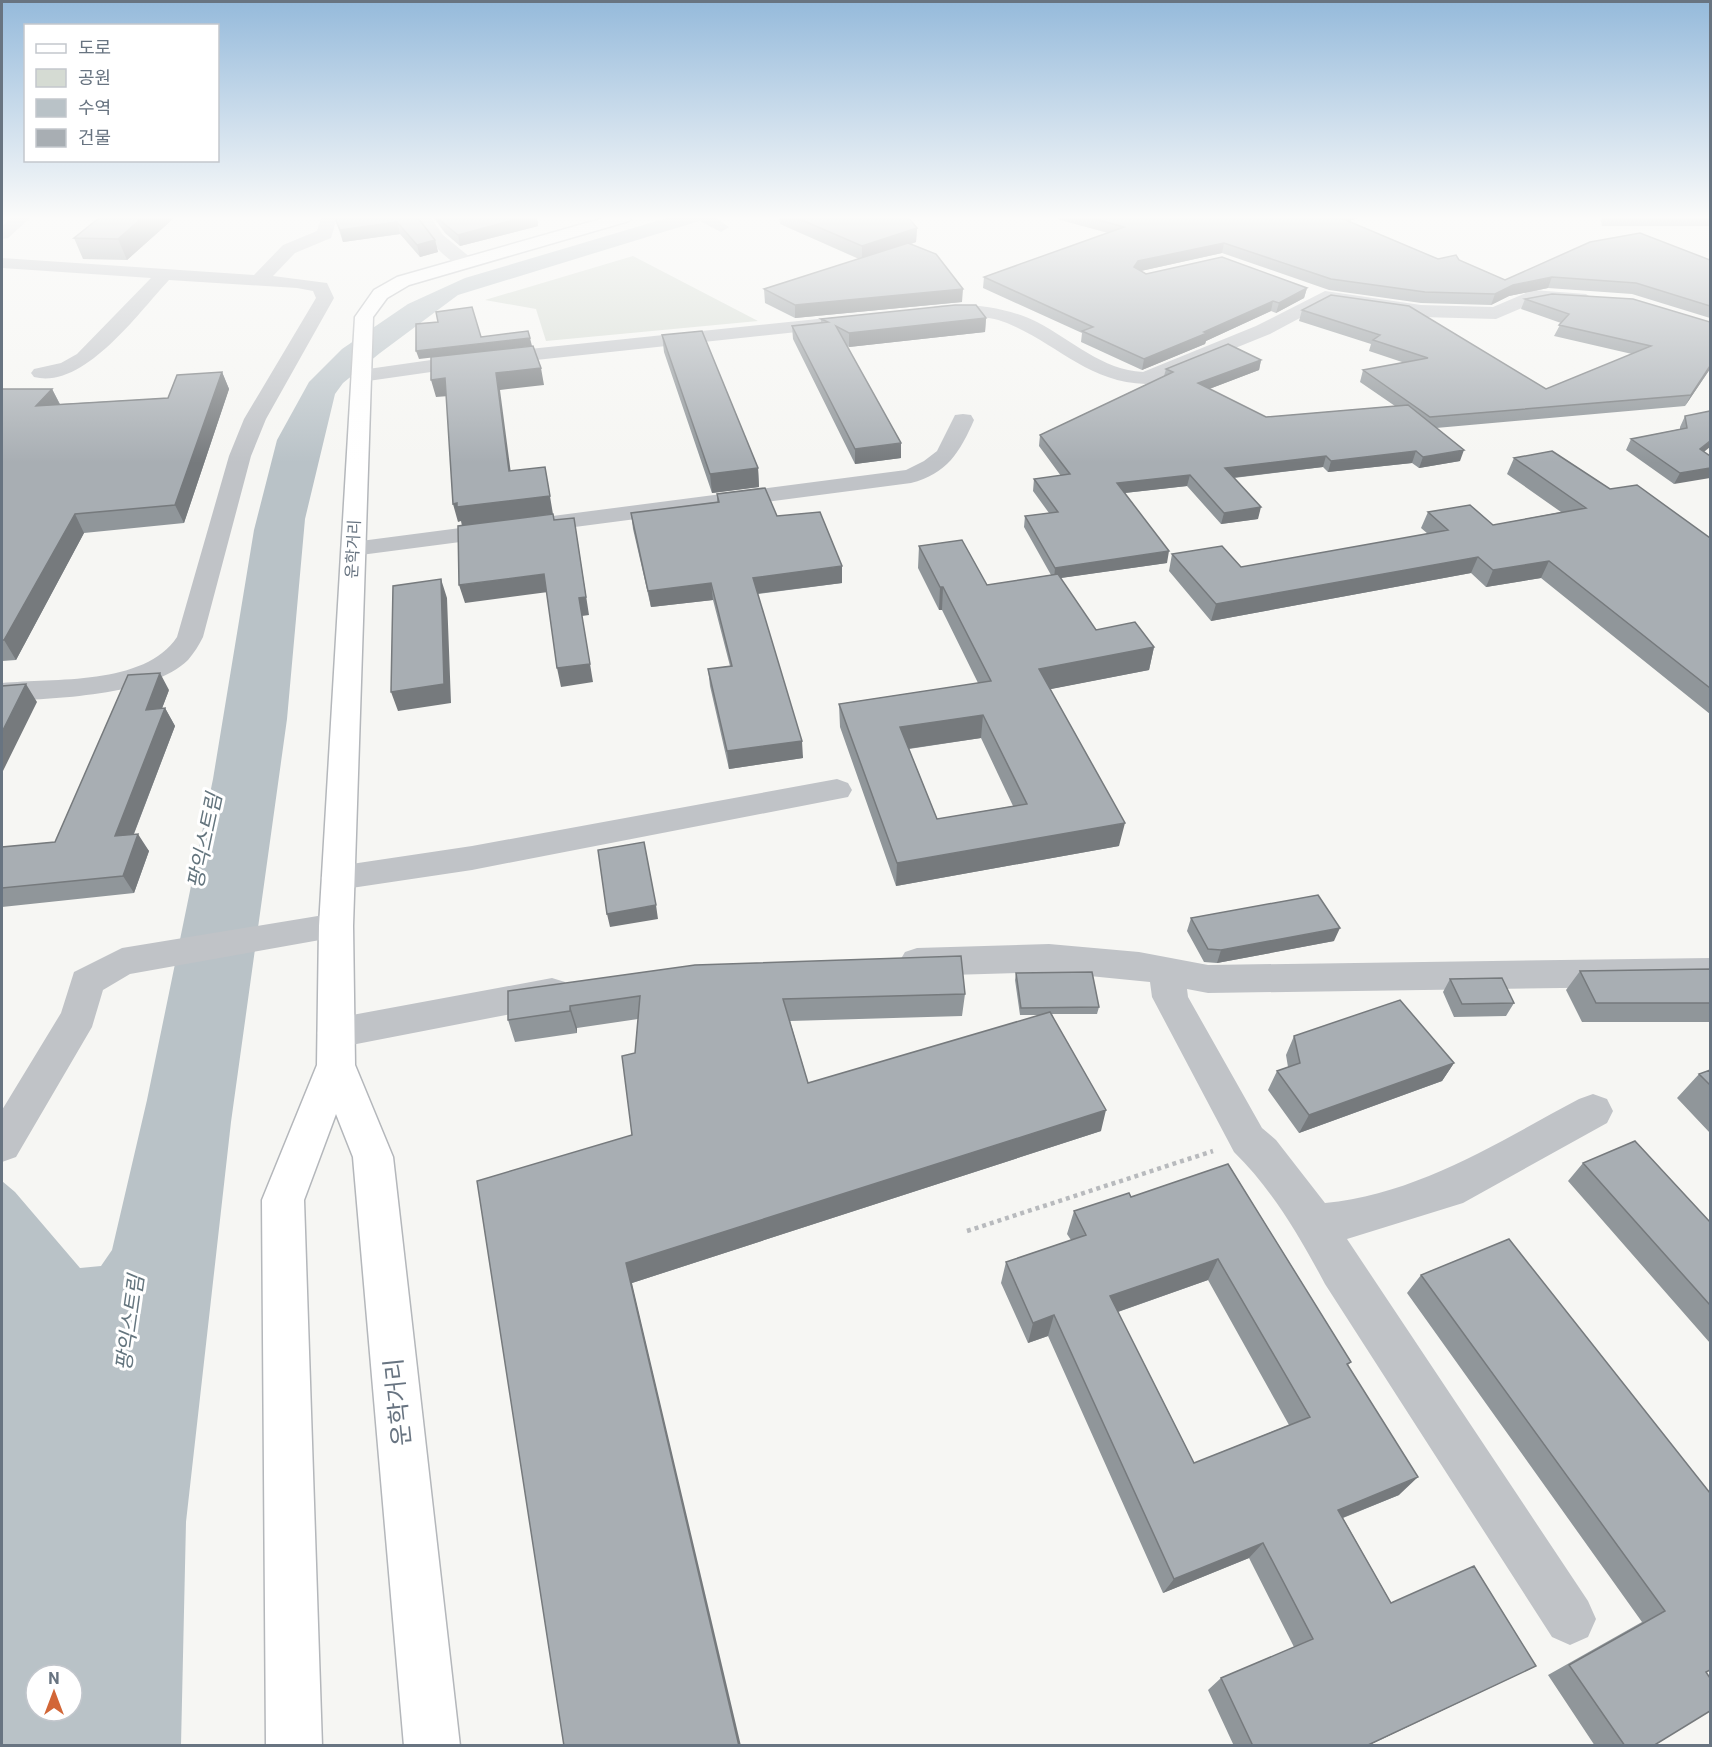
<svg xmlns="http://www.w3.org/2000/svg" width="1712" height="1747" font-family="Roboto,'Noto Sans KR',sans-serif">
<style>
.green{fill:#d5dbd3}
.water{fill:#b9c2c7;fill-rule:evenodd}
.lines{fill:none;stroke-linecap:round;stroke-linejoin:round}
.major-casing{stroke:#b4b7bb;stroke-width:3}
.path{stroke:#b8babd;stroke-width:4.5;stroke-dasharray:4 4;stroke-linecap:butt}
.minor{fill:#c0c3c7;fill-rule:evenodd}
.major{fill:#fff;fill-rule:evenodd}
.wall{fill:#90969a;fill-rule:evenodd}
.shaded-wall{fill:#767a7d}
.building{fill:#a8aeb3;stroke:#767a7d;stroke-width:1.5;fill-rule:evenodd}
.labels{text-anchor:middle;dominant-baseline:central;stroke-width:6;stroke-linejoin:round;paint-order:stroke}
.far-street-label{font-size:16px;fill:#687481;stroke:#fff}
.water-label{font-size:21px;font-style:italic;fill:#64757e;stroke:#fff}
.near-street-label{font-size:24px;fill:#687481;stroke:#fff}
</style>
<rect width="100%" height="100%" fill="#f6f6f3"/>
<!-- green -->
<path class="green" d="M633,256L758,321L546,341L536,309L485,300Z"/>
<!-- water -->
<path class="water" d="M667,218H709L458,295L380,353L343,383L335,394L305,519L287,719L231,1122L186,1522L181,1745H2V1181L15,1192L80,1268L101,1266L112,1250L147,1100L213,779L254,530L277,440L309,382L342,349L408,304L465,278ZM36,1675H72V1711H36Z"/>
<g class="lines">
<!-- major casing -->
<g class="major-casing">
<path id="major" d="M604,218H631L629,221L409,285L387,298L373,317L353,926L355,1065L393,1157L460,1746H404L353,1157L336,1114L304,1200L322,1746H266L262,1200L317,1065L319,926L355,317L374,290L397,277Z"/>
</g>
<!-- path -->
<path class="path" d="M967,1231L1213,1151"/>
<!-- minor -->
<path class="minor" d="M11,218H30L8,238L2,239V226Z
M321,218H337L331,238L295,253L273,276L327,283L334,298L266,419L251,456L203,637C199,645 194,653 188,660C152,696 51,699 2,701V683C53,678 145,686 177,637L229,456L244,419L316,298L313,291L297,288L169,280C139,312 84,390 34,377L31,373L34,369L61,363L77,354L151,278L2,268V258L254,275L283,245L317,231Z
M414,218H431L443,235L471,258L474,262L471,266C450,271 425,234 414,218Z
M694,218H716L729,227L721,232Z
M1533,290L1586,294L1595,300L1586,306L1536,302L1496,319L1421,317L1328,303L1270,334L1146,384C1087,382 1058,344 1007,323C979,312 959,321 934,317C928,316 930,316 927,312C932,304 943,306 952,305C981,304 1010,309 1037,322C1072,340 1102,370 1143,372L1256,326L1325,291L1421,305L1493,307Z
M837,317L847,323L844,327L452,369L361,382L354,380L351,376L354,372L361,370L452,357Z
M963,414L971,415L974,420C960,452 947,474 911,483L353,556L344,554L341,549L344,544L353,542L906,470L924,461L937,451L955,415Z
M837,779L848,783L852,790L848,797L472,870L338,890L326,887L321,878L326,869L338,866L472,846Z
M336,913L348,917L353,926L348,935L130,974L103,990L92,1027L16,1157L2,1162V1110L61,1013L74,972L122,948Z
M1049,944L1139,952L1208,965L1710,958V986L1208,993L1187,989L1188,997L1262,1128L1276,1140L1325,1203C1418,1194 1498,1142 1579,1099L1593,1094L1607,1099L1613,1111L1607,1123L1463,1203L1347,1239L1588,1601L1596,1619L1588,1637L1570,1645L1552,1637L1325,1284C1300,1237 1272,1189 1234,1152L1152,997L1150,982L1049,972L917,976L905,972L899,962L905,952L917,948Z
M552,978L565,982L570,992L565,1002L552,1006L336,1048L323,1044L317,1033L323,1022L336,1018Z"/>
<!-- major -->
<use href="#major" class="major"/>
</g>
<!-- wall -->
<path class="wall" d="M174,218L127,260L83,259L74,238Z
M335,218H418L435,240L438,252L420,257L400,234L343,242Z
M434,218H537L538,226L460,246L445,233Z
M779,218H909L917,228L916,242L911,244L962,302L795,318L765,303L764,289L859,259L780,224Z
M1057,218H1357L1349,221L1438,259L1459,260L1505,280L1710,260V318L1632,294L1548,288L1509,296L1491,305L1421,303L1329,290L1222,253L1141,271L1146,274L1307,288L1304,298L1276,313L1271,311L1206,341L1205,344L1142,370L1081,342L1082,333L983,288L984,277L1108,233L1057,219Z
M1602,218H1710V226H1602L1601,221Z
M1525,299L1710,322V369L1685,406L1436,428L1460,461L1419,468L1412,463L1328,472L1323,467L1234,478L1258,519L1221,524L1187,486L1125,493L1167,563L1060,578L1096,630L1154,647L1149,670L1050,689L1119,846L896,886L840,727L839,704L978,683L942,610H939L918,568L919,546L987,585L1051,575L1024,527L1025,516L1049,513L1033,491L1034,479L1061,476L1039,446L1040,435L1164,376L1166,369L1261,360L1259,370L1209,389L1266,417L1395,406L1360,382L1363,370L1405,363L1369,351L1371,344L1299,321L1302,310L1546,389L1632,354L1554,336L1561,323L1521,309ZM981,738L1013,806L937,819L909,749Z
M986,318L985,332L849,347L846,345L901,443V458L855,464L793,339L792,326L821,323V319Z
M662,335L758,468L759,487L712,493L664,352Z
M222,372L229,389L184,523L84,533L16,660L2,661V389H52L60,404L168,398Z
M1685,416L1704,452L1674,484L1626,450L1631,439L1680,429V427Z
M1514,458L1610,489L1710,538V714L1541,578L1486,587L1471,573L1211,621L1169,571L1172,554L1241,567L1428,534L1421,528L1428,512L1493,525L1561,512L1507,474Z
M717,494L777,516L842,583L758,594L803,758L729,769L710,686L708,669L730,666L713,600L651,607L633,529L631,513L717,502Z
M169,690L162,708H165L175,726L134,834L149,851L134,893L2,907V847L55,842Z
M1191,918L1334,941L1217,963L1204,962L1187,931Z
M1710,969V1022H1582L1566,990L1580,971Z
M1016,973L1099,1007L1097,1014H1052L1101,1131L632,1283L564,1746L632,1135L635,1053L638,1019L577,1028V1033L515,1042L508,1020V991L965,994L962,1016L790,1021L808,1083L1041,1015H1020L1015,980Z
M1450,979L1514,1003L1506,1016L1454,1017L1443,992Z
M1294,1036L1454,1063L1442,1081L1299,1133L1268,1090L1277,1071L1288,1067L1286,1055Z
M1710,1070V1133L1677,1098L1699,1074Z
M1583,1163L1710,1222V1343L1568,1181Z
M1228,1164L1351,1362L1348,1365L1399,1495L1343,1518L1391,1603L1536,1666L1367,1746H1234L1208,1690L1221,1678L1294,1647L1249,1558L1163,1593L1048,1336L1028,1343L1001,1283L1006,1262L1071,1240L1067,1234L1074,1211L1131,1197ZM1208,1280L1289,1425L1194,1463L1118,1312Z
M1509,1239L1706,1672L1653,1746H1595L1548,1675L1642,1622L1407,1293L1421,1275Z"/>
<!-- shaded-wall -->
<path class="shaded-wall" d="M142,218H174L127,260L118,239Z
M521,218H537L538,226L460,246L458,235Z
M1337,218H1357L1335,227Z
M397,222L400,234L343,242L340,230Z
M917,228L916,242L862,260V246Z
M435,240L438,252L420,257L417,245Z
M1224,243L1222,253L1136,272L1134,267L1138,261Z
M1552,277L1548,288L1509,296L1491,305L1495,294L1513,285Z
M1307,288L1304,298L1276,313L1279,303Z
M963,289L962,302L795,318V305Z
M1273,301L1271,311L1206,341L1205,344L1142,370L1144,359Z
M986,318L985,332L849,347V333Z
M530,338L532,346L419,359L416,351Z
M1261,360L1259,370L1196,394L1198,383Z
M1710,366V369L1685,406L1691,395Z
M541,368L544,385L500,390L513,489L509,471L496,373Z
M222,372L229,389L184,523L175,505Z
M445,378L449,396L436,397L431,380Z
M52,389L61,407L36,406Z
M1710,441V447L1694,460L1700,449Z
M901,443V458L855,464V449Z
M1464,450L1460,461L1419,468L1423,457Z
M1416,451L1412,463L1328,472L1331,461Z
M1326,456L1323,467L1222,479L1225,468Z
M545,467L553,514L462,526L461,521L458,522L453,504Z
M758,468L759,487L712,493L710,474Z
M1710,468V478L1674,484L1680,473Z
M1190,475L1187,486L1115,494L1117,483Z
M1261,507L1258,519L1221,524L1224,513Z
M75,514L84,533L16,660L4,640Z
M574,518L589,615L582,616L593,682L561,687L557,668L579,598Z
M1169,551L1167,563L1054,579L1055,568Z
M1478,557L1471,573L1211,621L1216,604Z
M1549,561L1541,578L1486,587L1493,570Z
M842,566V583L754,594L753,578Z
M544,574L548,592L465,603L459,585Z
M441,579L447,598L451,703L398,711L391,692Z
M711,583L713,600L651,607L648,591Z
M940,587H943L942,610H939Z
M1154,647L1149,670L1036,692L1039,669Z
M160,673L169,690L155,727L146,710Z
M26,684L37,702L2,773V732Z
M165,708L175,726L126,854L115,836Z
M983,715L981,738L899,750L900,727Z
M802,741L803,758L729,769L727,751Z
M1125,823L1119,846L896,886L897,863Z
M138,834L149,851L134,893L123,876Z
M656,905L658,919L610,927L607,914Z
M1340,928L1334,941L1217,963L1221,950Z
M570,1006L577,1028V1033L570,1011Z
M1454,1063L1442,1081L1299,1133L1309,1115Z
M1106,1110L1101,1131L632,1283L741,1746H739L626,1263Z
M1218,1259L1208,1280L1103,1317L1110,1296Z
M1054,1315L1048,1336L1028,1343L1033,1323Z
M1418,1477L1399,1495L1322,1526L1338,1510Z
M1263,1543L1249,1558L1163,1593L1174,1579Z
M1536,1666L1367,1746H1366Z"/>
<!-- building -->
<path class="building" d="M99,218H142L118,239L74,238Z
M335,218H418L435,240L417,245L397,222L340,230Z
M439,218H521L458,235L442,222Z
M797,218H909L917,228L862,246Z
M1092,218H1341L1438,259L1456,255L1459,260L1505,280L1590,242L1640,233L1710,260V306L1636,283L1552,277L1513,285L1495,294L1425,292L1331,279L1224,243L1138,261L1134,267L1146,274L1222,257L1307,288L1279,303L1273,301L1204,332L1207,333L1144,359L1082,331L1093,327L984,277L1124,227Z
M908,243L936,254L963,289L795,305L764,289Z
M1552,294L1633,299L1710,322V366L1691,395L1430,417L1363,370L1428,358L1373,340L1380,335L1302,310L1331,295L1409,306L1546,389L1651,346L1559,325L1569,314L1525,299Z
M955,305H976L986,318L849,333L836,326L901,443L855,449L792,326L828,322L821,319Z
M472,307L481,337L528,331L530,338L416,351V324L438,322L436,312Z
M702,331L758,468L710,474L662,335Z
M1228,344L1261,360L1198,383L1266,417L1408,405L1464,450L1423,457L1416,451L1331,461L1326,456L1225,468L1261,507L1224,513L1190,475L1117,483L1169,551L1055,568L1025,516L1058,512L1034,479L1070,474L1040,435L1173,372L1166,369Z
M533,346L541,368L496,373L509,471L545,467L550,496L457,507V503L453,504L445,378L431,380V357Z
M222,372L175,505L75,514L4,640H2V389H52L36,406L168,398L177,375Z
M1710,411V441L1700,449L1710,456V468L1680,473L1631,439L1687,428L1685,416Z
M1552,451L1610,489L1637,485L1710,538V688L1549,561L1493,570L1478,557L1216,604L1172,554L1222,546L1241,567L1448,530L1428,512L1470,505L1493,525L1586,508L1514,458Z
M765,488L777,516L820,512L842,566L753,578L802,741L727,751L708,669L732,666L711,583L648,591L631,513L719,502L717,494Z
M553,514L554,520L574,518L586,597L579,598L590,664L557,668L544,574L459,585L458,526Z
M962,540L987,585L1058,574L1096,630L1135,622L1154,647L1039,669L1125,823L897,863L839,704L991,681L943,587H940L919,546ZM983,715L1027,804L937,819L900,727Z
M441,579L444,684L391,692L393,586Z
M160,673L146,710L165,708L115,836L138,834L123,876L2,888V847L55,842L128,675Z
M26,684L2,732V686Z
M644,842L656,905L607,914L598,850Z
M1318,895L1340,928L1221,950L1208,949L1191,918Z
M961,956L965,994L783,999L808,1083L1050,1012L1106,1110L626,1263L739,1746H564L477,1181L632,1135L622,1056L635,1053L640,996L570,1006V1011L508,1020V991L695,965Z
M1710,969V1003H1596L1580,971Z
M1092,972L1099,1007L1021,1008L1016,973Z
M1502,978L1514,1003L1462,1004L1450,979Z
M1400,1000L1454,1063L1309,1115L1277,1071L1300,1063L1294,1036Z
M1710,1070V1085L1699,1074Z
M1635,1141L1710,1222V1305L1583,1163Z
M1228,1164L1351,1362L1347,1364L1418,1477L1338,1510L1391,1603L1474,1566L1536,1666L1366,1746H1253L1221,1678L1313,1639L1263,1543L1174,1579L1054,1315L1033,1323L1006,1262L1086,1235L1074,1211L1129,1193L1131,1197ZM1218,1259L1310,1417L1194,1463L1110,1296Z
M1509,1239L1710,1493V1670L1706,1672L1710,1678V1711L1653,1746H1625L1569,1665L1665,1611L1421,1275Z"/>
<!-- sky -->
<linearGradient id="sky" x2="0" y2="1"><stop stop-color="#95badb"/><stop offset="0.47" stop-color="#fbfbfa"/><stop offset="1" stop-color="#fbfbfa" stop-opacity="0"/></linearGradient>
<rect width="1712" height="463" fill="url(#sky)"/>
<g class="labels">
<!-- far-street labels -->
<g class="far-street-label">
<text transform="translate(353 549) rotate(-87)">운학거리</text>
</g>
<!-- water labels -->
<g class="water-label">
<text transform="translate(205 841) rotate(-78)">팡익스트림</text>
<text transform="translate(130 1323) rotate(-82)">팡익스트림</text>
</g>
<!-- near-street labels -->
<g class="near-street-label">
<text transform="translate(398 1402) rotate(-96)">운학거리</text>
</g>
</g>
<!-- border -->
<rect width="1712" height="1747" fill="none" stroke="#687481" stroke-width="6"/>
<!-- legend -->
<rect x="24" y="24" width="195" height="138" fill="#ffffff" stroke="#c3c7cd" stroke-width="1.5"/>
<rect x="36" y="44" width="30" height="9" fill="#ffffff" stroke="#c3c7cd" stroke-width="1.5"/>
<text x="78" y="54" font-size="18" fill="#687481">도로</text>
<rect x="36" y="69" width="30" height="18" fill="#d5dbd3" stroke="#c3c7cd" stroke-width="1.5"/>
<text x="78" y="84" font-size="18" fill="#687481">공원</text>
<rect x="36" y="99" width="30" height="18" fill="#b9c2c7" stroke="#c3c7cd" stroke-width="1.5"/>
<text x="78" y="114" font-size="18" fill="#687481">수역</text>
<rect x="36" y="129" width="30" height="18" fill="#a8aeb3" stroke="#c3c7cd" stroke-width="1.5"/>
<text x="78" y="144" font-size="18" fill="#687481">건물</text>
<!-- north arrow -->
<g transform="translate(54 1693)"><circle r="28" fill="#ffffff" stroke="#c3c7cd" stroke-width="1.5"/>
<path d="M0-4.5L10 22L0 15L-10 22Z" fill="#d26637"/>
<text y="-9" font-size="16" font-weight="bold" text-anchor="middle" fill="#687481">N</text>
</g>
</svg>
